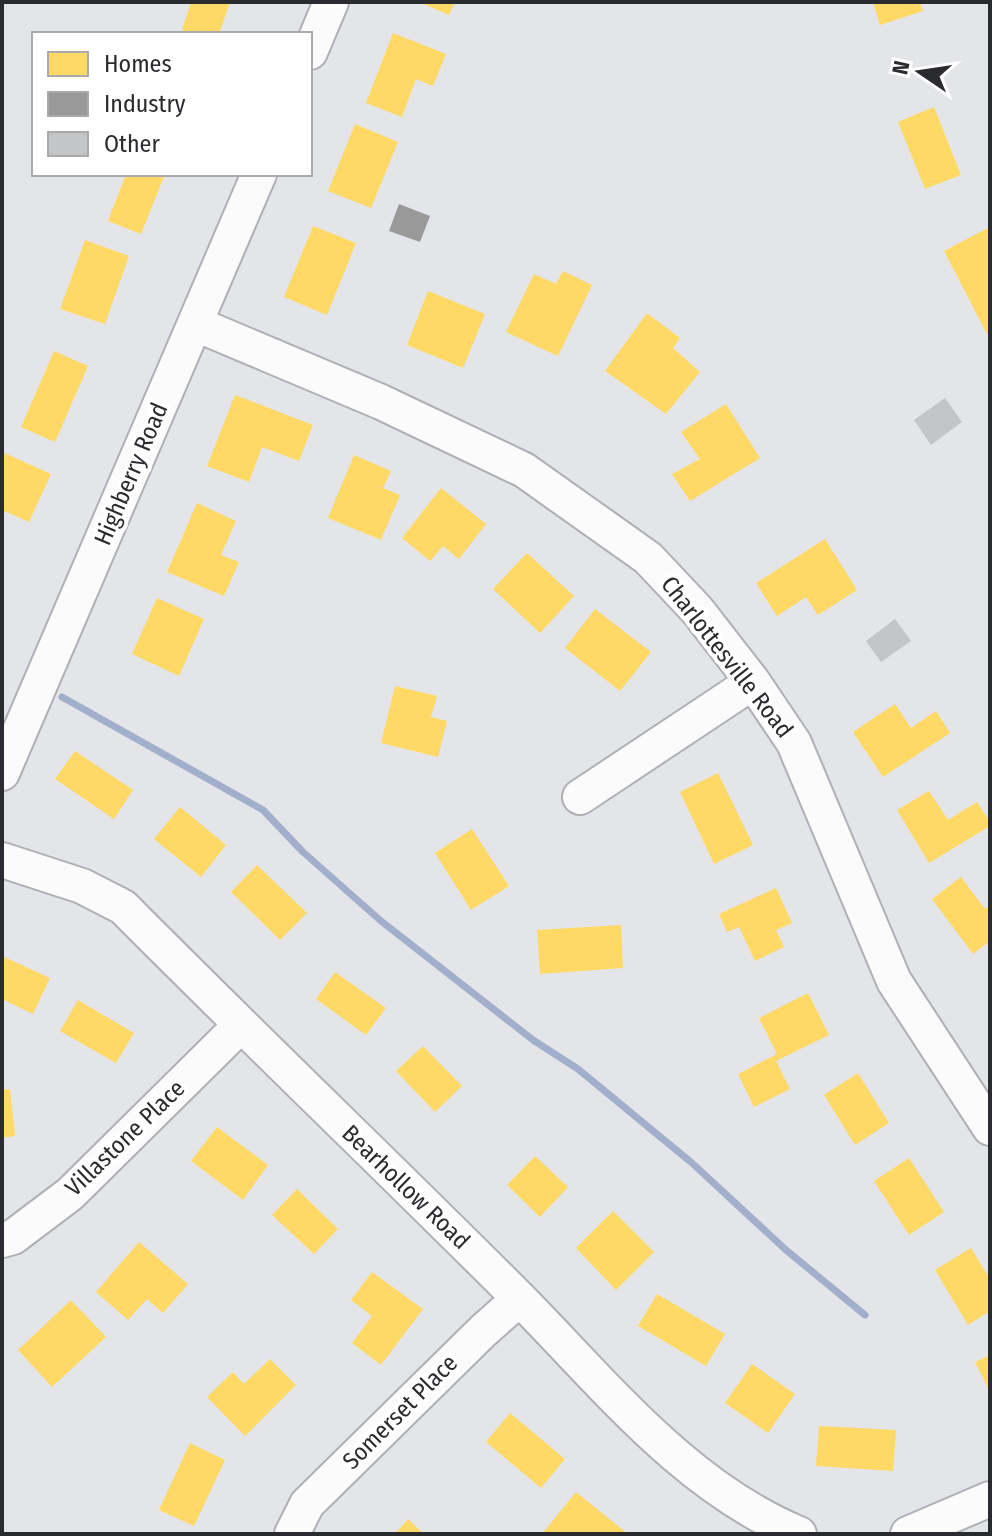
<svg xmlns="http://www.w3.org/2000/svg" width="992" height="1536" font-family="'Fira Sans Condensed',sans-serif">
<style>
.homes{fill:#ffd966}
.industry{fill:#999}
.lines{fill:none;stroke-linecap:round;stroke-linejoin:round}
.stream{stroke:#a1aecc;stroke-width:7}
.building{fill:#c3c5c7}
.minor-casing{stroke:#aeb0b3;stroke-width:38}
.minor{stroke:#fbfbfc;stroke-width:34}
.labels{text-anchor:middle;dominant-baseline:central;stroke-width:8;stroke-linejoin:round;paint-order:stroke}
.street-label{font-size:24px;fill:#2a2b2e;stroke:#fff}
</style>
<rect width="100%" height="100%" fill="#e3e5e9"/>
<!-- homes -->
<path class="homes" d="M191,2H230L219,34H192L182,30Z
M419,2H455L449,15Z
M873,2H920L923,11L880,25Z
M393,33L446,54L433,86L416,79L402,117L366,103Z
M934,107L961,175L925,189L898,122Z
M355,124L398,142L371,208L328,191Z
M126,174H165L141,234L108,221Z
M313,226L356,243L327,315L284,297Z
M990,227V340L944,251Z
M85,240L129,256L105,324L60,309Z
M563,271L592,285L558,356L506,332L534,274L556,284Z
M428,291L485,314L463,368L407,345Z
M647,313L680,338L673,348L700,372L666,414L605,371Z
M54,351L88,366L55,442L21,427Z
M235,395L313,425L299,461L262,447L249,482L207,466Z
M726,404L760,458L690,501L672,474L700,459L681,432Z
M2,452L51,474L29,522L2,510Z
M354,455L391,471L383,488L400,495L381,540L328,518Z
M441,488L486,524L459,559L443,546L430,561L402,538Z
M197,503L236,521L221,555L239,562L224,596L167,572Z
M825,539L857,590L818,615L806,597L777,616L756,583Z
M527,553L574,596L540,633L493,589Z
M157,598L204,619L179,676L132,654Z
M595,609L651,652L620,691L565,648Z
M395,686L437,696L431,717L447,721L438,757L381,743Z
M895,704L911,728L936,711L950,733L883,777L853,732Z
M75,751L133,790L114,819L55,779Z
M718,773L753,845L714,864L680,792Z
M929,791L948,820L977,802L990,822V826L929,863L897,810Z
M180,807L226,845L201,877L154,839Z
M472,829L509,886L471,910L435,853Z
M257,865L307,913L280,940L231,892Z
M961,877L985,909L990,905V941L973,954L932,899Z
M776,888L792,923L776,930L784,947L755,961L739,927L727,932L719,914Z
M621,925L623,968L540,974L537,930Z
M2,956L50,978L33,1014L2,999Z
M335,972L386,1008L366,1035L316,999Z
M808,993L829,1035L776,1061L790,1089L754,1107L738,1074L777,1054L759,1018Z
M78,1000L134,1033L116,1063L60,1031Z
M423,1046L462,1086L435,1112L396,1071Z
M858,1073L889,1123L855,1145L824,1095Z
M10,1089L15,1136L2,1138V1090Z
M217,1127L268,1165L243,1200L191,1161Z
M535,1156L568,1187L540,1217L507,1185Z
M909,1158L944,1212L909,1235L874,1181Z
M297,1189L338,1229L314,1254L272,1215Z
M613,1211L654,1252L616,1290L576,1248Z
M139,1242L188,1284L163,1313L147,1299L128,1320L96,1292Z
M971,1248L990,1279V1311L968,1325L935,1270Z
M372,1272L423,1309L381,1365L352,1343L372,1316L351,1300Z
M657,1294L725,1334L706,1366L638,1326Z
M71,1300L106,1337L52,1387L18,1350Z
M990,1355V1392L975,1362Z
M270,1359L296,1385L245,1436L207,1397L233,1372L244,1384Z
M752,1364L795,1394L768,1433L725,1403Z
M510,1413L565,1459L541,1488L486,1442Z
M819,1426L896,1430L893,1471L816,1466Z
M190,1443L225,1460L194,1526L159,1510Z
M576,1492L628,1534H542Z
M408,1519L424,1534H395Z"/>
<!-- industry -->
<path class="industry" d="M399,204L430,216L420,242L389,231Z"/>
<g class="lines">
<!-- stream -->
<path class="stream" d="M62,697L263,810L303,852L381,921L533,1040L578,1069L692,1163L786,1250L865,1315"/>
</g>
<!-- building -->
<path class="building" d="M945,398L962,422L931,445L914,420Z
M895,619L911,641L881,662L866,641Z"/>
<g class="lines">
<!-- minor casing -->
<g class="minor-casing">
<path id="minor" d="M310,52L331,2
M196,324L381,402L524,470L648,558L697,610L753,682L794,743L894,981L990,1128
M2,773L259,174
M580,797L753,682
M2,860L82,886L123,907C254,1039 388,1167 519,1298C604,1384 685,1487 799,1534
M2,1240L13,1237L70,1194L241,1025
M292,1534L307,1504L483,1331L519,1299
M908,1534L990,1499"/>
</g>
<!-- minor -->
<use href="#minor" class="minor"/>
</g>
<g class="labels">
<!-- street labels -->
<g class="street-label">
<text transform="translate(131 474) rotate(-67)">Highberry Road</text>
<text transform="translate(727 657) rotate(52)">Charlottesville Road</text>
<text transform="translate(125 1138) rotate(-44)">Villastone Place</text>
<text transform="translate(406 1187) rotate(44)">Bearhollow Road</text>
<text transform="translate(400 1412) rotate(-45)">Somerset Place</text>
</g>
</g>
<!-- border -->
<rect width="992" height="1536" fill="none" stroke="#2a2b2e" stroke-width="8"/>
<!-- legend -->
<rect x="32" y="32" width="280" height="144" fill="#ffffff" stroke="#aaaaab" stroke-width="2"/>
<rect x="48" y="52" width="40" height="24" fill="#ffd966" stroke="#aaaaab" stroke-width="2"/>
<text x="104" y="72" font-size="24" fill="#2a2b2e">Homes</text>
<rect x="48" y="92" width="40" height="24" fill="#999999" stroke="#aaaaab" stroke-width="2"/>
<text x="104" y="112" font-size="24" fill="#2a2b2e">Industry</text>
<rect x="48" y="132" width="40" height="24" fill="#c3c5c7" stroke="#aaaaab" stroke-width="2"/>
<text x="104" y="152" font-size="24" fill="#2a2b2e">Other</text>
<!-- north arrow -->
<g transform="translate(920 72) rotate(283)" stroke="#ffffff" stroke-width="6" paint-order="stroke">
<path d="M0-6L14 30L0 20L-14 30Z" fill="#2a2b2e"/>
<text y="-12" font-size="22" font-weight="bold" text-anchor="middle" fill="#2a2b2e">N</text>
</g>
</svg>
